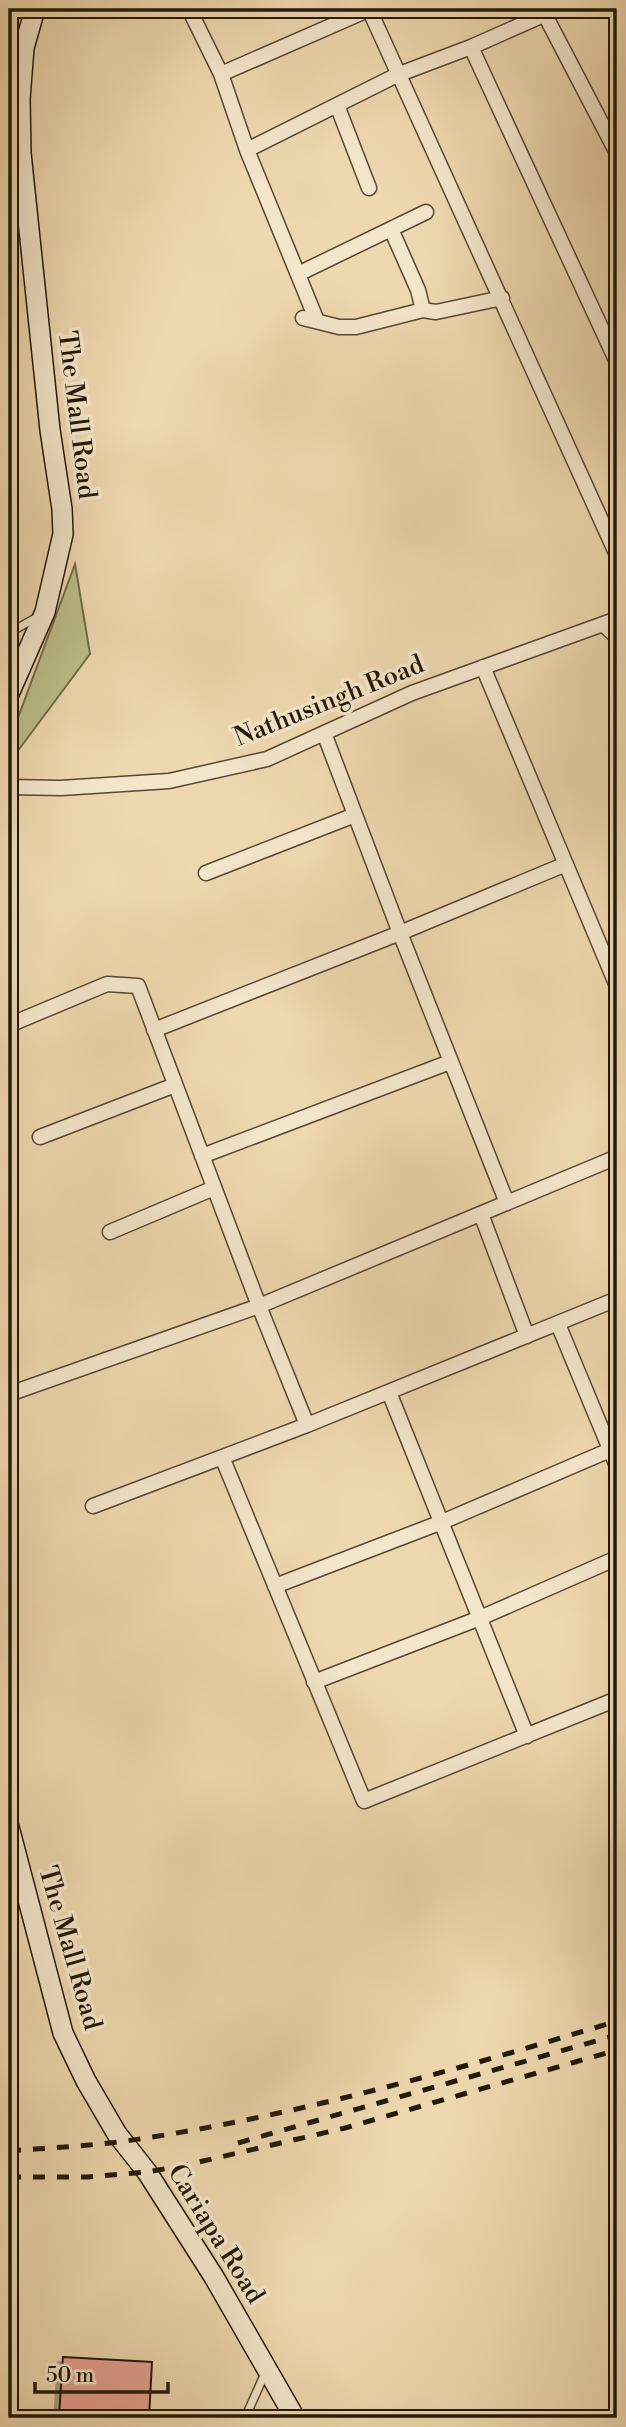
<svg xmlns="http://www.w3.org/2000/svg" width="626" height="2427" font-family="'Libre Bodoni',serif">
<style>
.green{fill:#bbbe88;stroke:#6f6b48;stroke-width:2}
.building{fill:#e6a191;stroke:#231809;stroke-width:2;filter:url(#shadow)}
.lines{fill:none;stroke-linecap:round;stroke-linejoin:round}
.lane-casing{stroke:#564832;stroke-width:10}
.street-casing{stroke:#564832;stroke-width:17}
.secondary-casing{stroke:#231809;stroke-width:22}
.lane{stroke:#f4e6cb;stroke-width:7}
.street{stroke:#f4e6cb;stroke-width:14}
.secondary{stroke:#f4e6cb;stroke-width:19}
.rail{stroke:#231809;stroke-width:5;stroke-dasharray:12 12;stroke-linecap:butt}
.labels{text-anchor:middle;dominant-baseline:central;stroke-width:7;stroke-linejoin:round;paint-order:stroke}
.street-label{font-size:26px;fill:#231809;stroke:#f4e6cb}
</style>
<defs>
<filter id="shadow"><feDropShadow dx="-5" dy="5" stdDeviation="0" flood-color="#0004"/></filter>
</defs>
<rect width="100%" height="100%" fill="#eed8af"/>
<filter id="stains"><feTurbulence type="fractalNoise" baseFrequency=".00286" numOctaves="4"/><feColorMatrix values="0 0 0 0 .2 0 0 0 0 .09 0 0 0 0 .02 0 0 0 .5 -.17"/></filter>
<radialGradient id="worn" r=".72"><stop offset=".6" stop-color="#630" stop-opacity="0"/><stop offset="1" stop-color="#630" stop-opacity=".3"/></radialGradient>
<!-- green -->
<path class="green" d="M75,564L90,654L14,756L9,742Z"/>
<!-- building -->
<path class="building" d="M63,2357L152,2362L149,2418L59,2416Z"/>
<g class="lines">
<!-- lane casing -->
<g class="lane-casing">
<path id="lane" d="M9,633L39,616
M245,2418L266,2371"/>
</g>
<!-- street casing -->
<g class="street-casing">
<path id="street" d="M189,9L221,74L247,150L317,321
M369,9L617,555
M545,15L617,153
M471,47L617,362
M221,74L370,9
M337,105L369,188
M247,150L397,75L471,47L557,9
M391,229L418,290L423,310
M298,274L426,212
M303,318L339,327H356L423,310L436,312L502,298
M604,625L617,637
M483,667L617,986
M324,733L400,933L507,1203
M9,787L61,788L169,781L267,759L412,693L617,619
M206,873L355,815
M9,1025L107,984L138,986L259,1306L307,1425
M154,1030L400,933L566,864
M40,1137L175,1085
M202,1156L450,1062
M481,1214L527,1336
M110,1232L214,1188
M558,1324L617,1466
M389,1392L527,1736
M9,1394L259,1306L617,1157
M222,1457L364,1801L617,1699
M93,1506L307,1425L617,1299
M275,1586L442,1522L617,1447
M314,1682L480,1618L617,1558"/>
</g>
<!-- secondary casing -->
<g class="secondary-casing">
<path id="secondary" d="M9,694L45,612L63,534L62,509L50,430L21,153L20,99L24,48L35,9
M9,1827L63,2033L86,2081L117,2134L147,2172L214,2277L295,2418"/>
</g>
<!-- lane -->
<use href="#lane" class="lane"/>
<!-- street -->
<use href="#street" class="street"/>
<!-- secondary -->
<use href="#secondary" class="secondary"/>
<!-- rail -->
<path class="rail" d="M238,2143L617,2035
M9,2151C48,2148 87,2146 126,2141C293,2117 456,2070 617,2021
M9,2177H88L147,2172L186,2165L345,2128L617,2050"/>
</g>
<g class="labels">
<!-- street labels -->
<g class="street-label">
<text transform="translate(77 415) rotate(83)">The Mall Road</text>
<text transform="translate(329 701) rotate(-22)">Nathusingh Road</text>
<text transform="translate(70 1948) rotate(74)">The Mall Road</text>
<text transform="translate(216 2234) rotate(58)">Cariapa Road</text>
</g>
</g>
<!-- margin -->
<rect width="626" height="2427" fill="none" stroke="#eed8af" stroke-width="35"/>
<rect x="10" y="10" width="605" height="2406" fill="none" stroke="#231809" stroke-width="3.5"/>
<rect x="18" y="18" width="591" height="2392" fill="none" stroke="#231809" stroke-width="2"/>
<!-- scale -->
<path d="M35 2382v10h133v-10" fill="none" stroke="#231809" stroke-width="3.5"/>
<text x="46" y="2382" font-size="21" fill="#231809" stroke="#f4e6cb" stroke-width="5" paint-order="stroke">50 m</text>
<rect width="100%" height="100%" filter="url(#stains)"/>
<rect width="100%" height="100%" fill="url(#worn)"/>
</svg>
